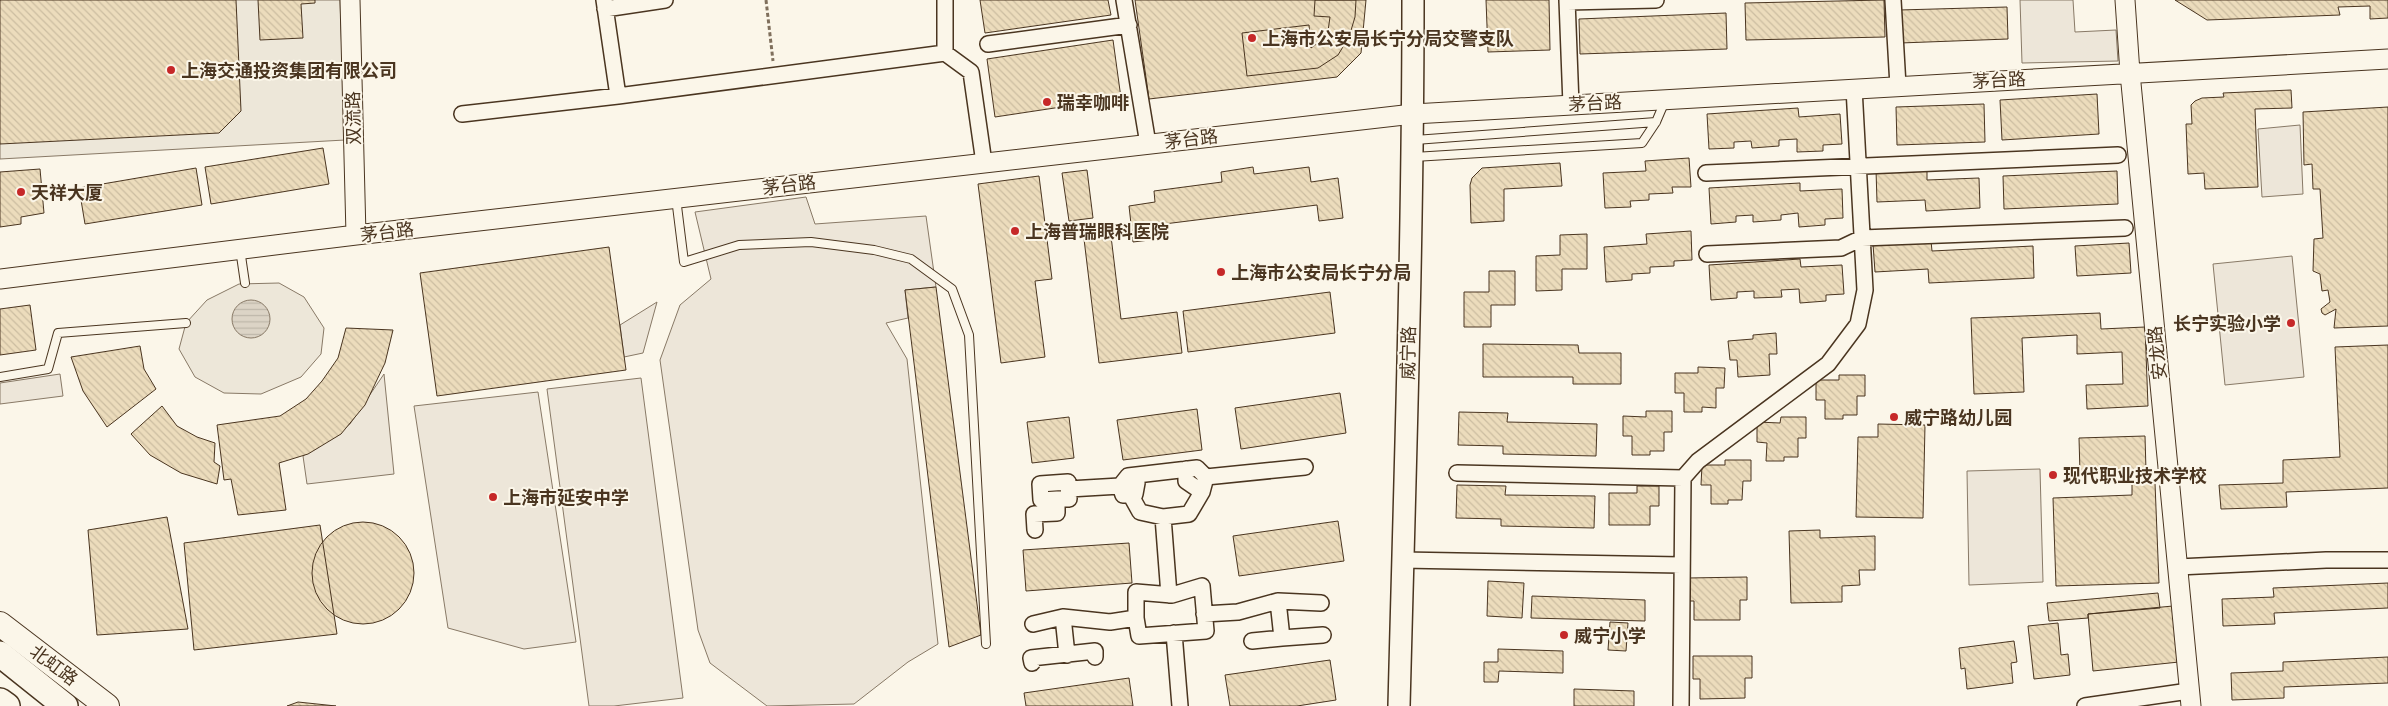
<svg xmlns="http://www.w3.org/2000/svg" width="2388" height="706" font-family="'Source Serif 4','Noto Sans SC',serif">
<style>
.green{fill:#ede6d9;stroke:#887966}
.parking{fill:#ede7d9;stroke:#887966}
.water{fill:url(#water-rules);stroke:#887966}
.building{fill:url(#building-back-hatch);stroke:#4a3520}
.lines{fill:none;stroke-linecap:round;stroke-linejoin:round}
.service-casing{stroke:#4a3520;stroke-width:10}
.minor-casing{stroke:#4a3520;stroke-width:18}
.tertiary-casing{stroke:#4a3520;stroke-width:21}
.secondary-casing{stroke:#4a3520;stroke-width:24}
.primary-casing{stroke:#4a3520;stroke-width:26}
.trunk-casing{stroke:#4a3520;stroke-width:28}
.path{stroke:#7f6f5c;stroke-width:3;stroke-dasharray:4 2.5;stroke-linecap:butt}
.service{stroke:#fbf6e9;stroke-width:8}
.minor{stroke:#fbf6e9;stroke-width:15}
.tertiary{stroke:#fbf6e9;stroke-width:19}
.secondary{stroke:#fbf6e9;stroke-width:21}
.primary{stroke:#fbf6e9;stroke-width:24}
.trunk{stroke:#fbf6e9;stroke-width:25}
.poi-dot{fill:#c62828;stroke:#fbf6e9;stroke-width:2}
.labels{text-anchor:middle;dominant-baseline:central;stroke-width:4;stroke-linejoin:round;paint-order:stroke}
.poi-label{font-size:18px;font-weight:bold;fill:#4a3520;stroke:#fbf6e9;text-anchor:start}
.street-label{font-size:18px;fill:#4a3520;stroke:#fbf6e9}
</style>
<defs>
<pattern id="water-rules" width="6" height="5" patternUnits="userSpaceOnUse" patternTransform="scale(1.25)"><rect width="6" height="5" fill="#dcd4c6"/><path d="M0 2.5h6" fill="none" stroke="#beb7aa"/></pattern>
<pattern id="building-back-hatch" width="6" height="6" patternUnits="userSpaceOnUse" patternTransform="scale(1.25)"><rect width="6" height="6" fill="#ecdcbc"/><path d="M-1 5l2 2M0 0l6 6M5-1l2 2" fill="none" stroke="#ccbda1"/></pattern>
</defs>
<rect width="100%" height="100%" fill="#fbf6e9"/>
<!-- green -->
<path class="green" d="M2020,0H2073L2075,32L2116,30L2118,61L2022,63Z
M2300,125L2303,194L2262,197L2258,129Z
M806,197L815,224L926,216L936,287L905,290L908,318L886,323L907,359L938,644L908,662L854,704L767,706L710,663L698,630L660,360L680,305L711,279L695,212Z
M2292,256L2304,377L2225,385L2213,264Z
M657,302L643,353L624,357L620,325Z
M60,374L63,396L0,404V383Z
M384,374L394,474L307,484L303,456L350,424Z
M641,378L683,698L614,706H589L547,389Z
M538,392L576,642L524,649L448,628L414,406Z
M2040,469L2043,582L1969,585L1967,471Z"/>
<!-- parking -->
<path class="parking" d="M0,0H340L345,140L0,159Z
M279,283L304,297L324,328L321,354L301,377L261,394L224,393L195,377L179,349L186,323L207,300L239,284Z"/>
<!-- water -->
<path class="water" d="M232 319a19 19 0 1 1 38 0a19 19 0 1 1-38 0Z"/>
<!-- building -->
<path class="building" d="M0,0H236L241,111L219,133L0,144Z
M258,0H315V3L301,4L303,38L260,40Z
M980,0H1108L1111,15L985,33Z
M1135,0H1366L1361,53L1337,77L1149,99Z
M1315,0H1356L1355,17L1349,37L1338,55L1318,68L1247,76L1242,33L1309,25L1311,48L1322,40L1328,31L1330,17L1314,16Z
M1486,0H1549L1550,50L1488,52Z
M1884,0L1885,37L1746,40L1745,3Z
M2388,0V18L2370,19V6L2338,7L2340,15L2207,20L2175,0Z
M2007,7L2008,39L1900,43L1899,10Z
M1726,13L1727,49L1580,54L1579,19Z
M1113,40L1121,98L995,117L987,59Z
M2291,90L2292,108L2255,109L2258,187L2205,189L2204,173L2188,174L2186,124H2192L2191,105L2195,101L2202,98L2224,97L2223,93Z
M2097,94L2099,134L2002,140L2000,100Z
M1984,104L1985,142L1897,145L1896,107Z
M2388,107V326L2334,328L2336,309L2325,315L2322,313L2321,309L2330,302L2328,290L2322,291L2320,274L2313,271L2314,239L2323,238L2320,189H2313L2312,164L2304,165L2303,112Z
M1798,108L1799,117L1840,114L1842,144L1823,145V151L1797,152V139L1779,140V146L1752,148L1751,141L1734,142V148L1709,149L1707,114Z
M323,148L329,184L211,204L205,167Z
M1689,158L1691,187H1672L1673,193L1649,194V200L1630,201L1631,207L1605,208L1603,173L1646,171L1645,161Z
M1560,163L1562,186L1504,189V221L1471,223L1470,185L1472,178L1482,168Z
M1253,167L1254,174L1309,167L1311,182L1338,178L1343,218L1319,221L1317,205L1156,225L1158,239L1133,242L1129,206L1155,202L1154,191L1222,182L1221,172Z
M196,168L202,205L85,224L79,188Z
M1927,168V180L1979,178L1980,208L1926,211L1925,200L1877,202L1876,170Z
M40,169L44,213L21,217V224L0,227V172Z
M1087,170L1093,218L1069,221L1062,173Z
M2117,171L2118,204L2004,209L2003,176Z
M1039,176L1052,279L1035,281L1045,357L1001,363L978,184Z
M1800,183V191L1842,189L1843,218L1825,219V225L1799,227L1798,213L1781,215V220L1753,222V215L1736,216V222L1711,224L1709,188Z
M1691,231L1692,260L1674,261V266L1650,267V273L1632,274V280L1606,282L1604,247L1647,244L1646,234Z
M1587,234V269H1562V290L1536,291V256L1560,255V235Z
M1111,236L1121,319L1177,312L1182,353L1099,363L1084,239Z
M1931,241L1932,251L2033,246L2034,278L1929,283L1928,269L1875,272L1873,244Z
M2129,243L2131,273L2077,276L2075,246Z
M609,247L626,370L437,396L420,273Z
M1800,259L1801,267L1842,265L1844,294L1826,295V301L1800,303L1799,289L1781,290L1782,297L1754,298V291L1737,292V298L1711,300L1709,265Z
M1489,271H1515V305H1491V327H1464V292H1489Z
M936,287L981,635L949,647L905,290Z
M1330,292L1335,333L1188,352L1183,311Z
M30,305L36,350L0,355V309Z
M2100,313L2101,329L2145,327L2148,406L2087,409L2086,385L2123,384L2122,352L2077,354V335L2022,338L2024,392L1974,394L1971,318Z
M346,328L393,330L385,363L365,405L341,434L308,454L279,463L286,510L238,515L231,479L224,480L217,425L280,416L306,399L322,381L338,358Z
M1776,333L1777,354H1769L1770,375L1738,377L1737,360H1730L1728,341L1753,339V335Z
M1483,344L1578,345L1579,353H1621V384H1573V377H1483Z
M2388,345V488L2286,492L2287,507L2221,509L2219,485L2283,483V460L2340,457L2335,347Z
M140,346L144,369L156,389L107,427L83,391L71,357Z
M1698,367L1725,368L1724,388H1716V408L1702,407V412H1684V393H1675V373H1698Z
M1839,375H1865V396H1857V415H1843V419H1825V400H1816V380H1839Z
M1340,393L1346,433L1241,449L1235,408Z
M162,406L177,426L197,437L215,443L214,462L220,466L217,484L181,473L150,455L131,434Z
M1197,409L1202,450L1123,460L1117,420Z
M1646,411H1672V432H1664V451H1650V455H1632V436H1623V416L1646,417Z
M1459,412L1508,413L1507,422L1597,424L1596,456L1503,454V446L1458,445Z
M1069,417L1074,458L1032,463L1027,422Z
M1781,417H1806V438H1798V457H1784V461H1766L1767,443L1757,442V422L1780,423Z
M1878,424L1925,425L1923,518L1856,517L1858,437H1878Z
M2145,436L2146,471L2080,473L2079,438Z
M1725,460H1751V481H1743L1742,500H1728V504H1711V485H1701L1702,465H1725Z
M2155,483L2159,583L2056,586L2053,498L2132,495V484Z
M1457,485L1506,486L1505,495L1595,496L1594,528L1501,526V519L1456,518Z
M1637,486H1659V506H1650V525H1609V493H1637Z
M167,517L188,629L97,635L88,530Z
M1338,521L1344,561L1239,576L1233,536Z
M312 573a51 51 0 1 1 102 0a51 51 0 1 1-102 0Z
M320,525L337,634L194,650L184,543Z
M1820,530V538L1875,536V570H1859L1860,585L1842,586V602L1791,603L1789,531Z
M1129,543L1132,583L1026,591L1023,550Z
M1747,577V600H1740V620H1694V601H1688V578Z
M1488,581L1524,583L1522,618L1487,616Z
M2388,583V608L2274,613L2275,624L2223,626L2222,599L2274,597L2273,588Z
M2158,593L2160,608L2088,614V618L2049,621L2047,603Z
M1532,596L1645,600V621L1531,618Z
M2173,606L2179,662L2093,671L2088,614Z
M1610,622L1628,623L1626,651L1608,650Z
M2058,623L2061,655L2068,654L2070,675L2034,679L2028,626Z
M2014,641L2017,662L2011,663L2013,683L1967,689L1965,668L1961,669L1959,648Z
M1498,649L1563,651V673L1499,671L1498,682H1484V662H1498Z
M1693,656H1752V678H1745V698L1700,699V679H1693Z
M2388,657V683L2284,687V698L2232,700L2231,673L2283,671V662Z
M1330,660L1336,700L1297,706H1230L1225,675Z
M1129,678L1133,706H1026L1024,693Z
M1574,689L1634,691V706H1574Z
M298,702L336,706H287Z"/>
<g class="lines">
<!-- service casing -->
<g class="service-casing">
<path id="service" d="M1415,140L1656,122
M1414,157L1642,143L1656,122L1665,101
M676,198L684,262L739,245L811,242L874,250L911,259L952,289L969,335L986,644
M240,249L245,283
M0,377L48,369L58,333L186,323"/>
</g>
<!-- minor casing -->
<g class="minor-casing">
<path id="minor" d="M604,0L618,96L945,53V0
M1124,0L1148,144
M1567,0L1571,105
M1893,0L1898,86
M1567,2L1656,0
M605,9L665,0
M988,44L1129,25
M945,53L971,72L984,163
M462,114L618,96
M1706,173L2118,155
M1707,254L1841,248L1862,238L2125,228
M1186,469V481L1202,492
M1457,473L1683,478
M1128,476L1197,468L1206,477L1202,492L1189,514L1163,517L1140,512L1130,494
M1206,477L1305,467
M1069,489L1120,486L1123,495L1135,494L1137,483L1128,476L1120,486
M1163,517L1169,595
M1035,530L1034,514L1057,513V499L1041,500L1040,484L1068,482L1069,499H1057
M1402,560L1681,565
M2178,567L2326,560H2388
M1204,614L1238,612L1278,601L1321,603
M1063,617L1067,655
M1033,624L1063,617L1110,622L1136,618V592L1172,595L1202,586L1206,631L1139,636L1136,618
M1174,633L1180,706
M1282,638L1323,635
M1252,641L1282,638L1278,601
M1032,663L1031,658L1095,651V657
M1681,706L1683,478L1698,461L1828,364L1858,324L1865,290L1854,88
M2085,706L2189,691"/>
</g>
<!-- tertiary casing -->
<g class="tertiary-casing">
<path id="tertiary" d="M350,0L356,235
M2125,0L2130,73L2191,706
M0,279L356,235L1413,114L2388,59"/>
</g>
<!-- secondary casing -->
<g class="secondary-casing">
<path id="secondary" d="M1399,706C1405,471 1413,235 1413,0"/>
</g>
<!-- primary casing -->
<g class="primary-casing">
<path id="primary" d="M0,624L107,706"/>
</g>
<!-- trunk casing -->
<g class="trunk-casing">
<path id="trunk" d="M0,654L65,706
M0,701L7,706"/>
</g>
<!-- path -->
<path class="path" d="M766,0L773,61"/>
<!-- service -->
<use href="#service" class="service"/>
<!-- minor -->
<use href="#minor" class="minor"/>
<!-- tertiary -->
<use href="#tertiary" class="tertiary"/>
<!-- secondary -->
<use href="#secondary" class="secondary"/>
<!-- primary -->
<use href="#primary" class="primary"/>
<!-- trunk -->
<use href="#trunk" class="trunk"/>
</g>
<!-- markers -->
<g class="poi-dot">
<circle cx="1252" cy="38" r="5"/>
<circle cx="171" cy="70" r="5"/>
<circle cx="1047" cy="102" r="5"/>
<circle cx="21" cy="192" r="5"/>
<circle cx="1015" cy="231" r="5"/>
<circle cx="1221" cy="272" r="5"/>
<circle cx="2291" cy="323" r="5"/>
<circle cx="1894" cy="417" r="5"/>
<circle cx="2053" cy="475" r="5"/>
<circle cx="493" cy="497" r="5"/>
<circle cx="1564" cy="635" r="5"/>
</g>
<g class="labels">
<!-- poi labels -->
<g class="poi-label">
<text x="1262" y="38">上海市公安局长宁分局交警支队</text>
<text x="181" y="70">上海交通投资集团有限公司</text>
<text x="1057" y="102">瑞幸咖啡</text>
<text x="31" y="192">天祥大厦</text>
<text x="1025" y="231">上海普瑞眼科医院</text>
<text x="1231" y="272">上海市公安局长宁分局</text>
<text x="2281" y="323" text-anchor="end">长宁实验小学</text>
<text x="1904" y="417">威宁路幼儿园</text>
<text x="2063" y="475">现代职业技术学校</text>
<text x="503" y="497">上海市延安中学</text>
<text x="1574" y="635">威宁小学</text>
</g>
<!-- street labels -->
<g class="street-label">
<text transform="translate(1999 80) rotate(-3)">茅台路</text>
<text transform="translate(1595 103) rotate(-3)">茅台路</text>
<text transform="translate(353 118) rotate(-91)">双流路</text>
<text transform="translate(1191 139) rotate(-7)">茅台路</text>
<text transform="translate(789 185) rotate(-7)">茅台路</text>
<text transform="translate(387 232) rotate(-7)">茅台路</text>
<text transform="translate(1408 353) rotate(-89)">威宁路</text>
<text transform="translate(2157 353) rotate(-96)">安龙路</text>
<text transform="translate(54 665) rotate(37)">北虹路</text>
</g>
</g>
</svg>
